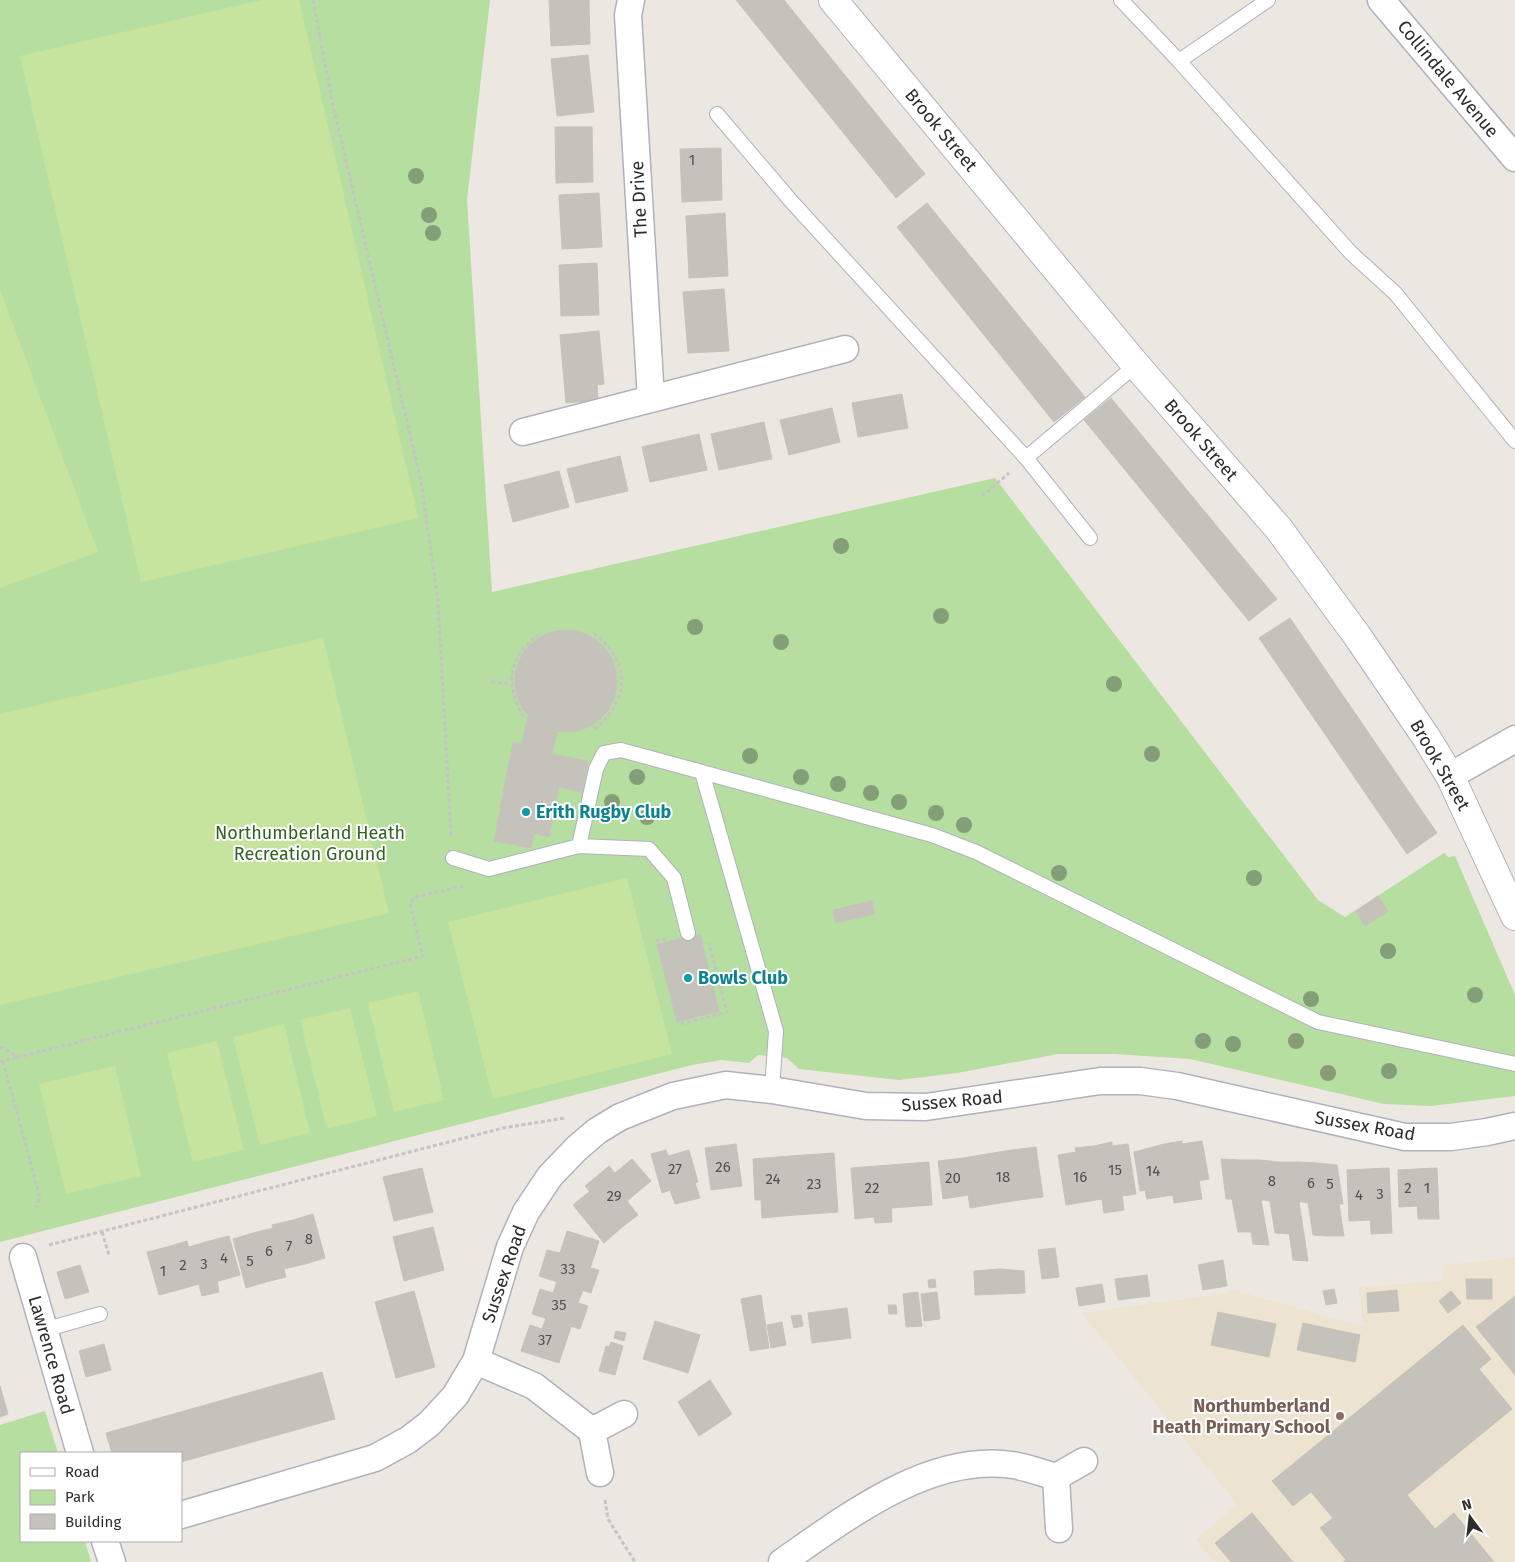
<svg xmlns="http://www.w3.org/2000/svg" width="1515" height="1562" font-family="'Fira Sans',sans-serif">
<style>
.education{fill:#ece3d1}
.green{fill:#b6dea1}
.pitch{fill:#c7e49e}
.building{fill:#c5c1bb;stroke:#c8c3b9}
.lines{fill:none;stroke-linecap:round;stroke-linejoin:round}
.service-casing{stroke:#b0b2bb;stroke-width:16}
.minor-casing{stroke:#b0b2bb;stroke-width:29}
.tertiary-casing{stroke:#b0b2bb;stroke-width:30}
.path{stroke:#c4c4c4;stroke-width:3;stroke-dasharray:4 2.5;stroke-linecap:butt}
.service{stroke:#fff;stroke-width:14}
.minor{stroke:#fff;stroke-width:26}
.tertiary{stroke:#fff;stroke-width:28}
.tree{fill:#849f77}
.culture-dot{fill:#0f9aa8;stroke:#fff;stroke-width:2}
.education-dot{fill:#8d6e63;stroke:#fff;stroke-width:2}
.labels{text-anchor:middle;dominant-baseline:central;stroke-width:4;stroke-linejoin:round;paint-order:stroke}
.number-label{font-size:15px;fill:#525150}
.street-label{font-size:18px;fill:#2c2c2c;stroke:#fff}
.culture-label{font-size:18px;font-weight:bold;fill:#0d838f;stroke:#fff;text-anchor:start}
.park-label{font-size:18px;fill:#2f6421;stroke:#fff}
.education-label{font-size:18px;font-weight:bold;fill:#785e54;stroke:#fff;text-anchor:end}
</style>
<rect width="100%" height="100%" fill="#ece7e0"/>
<!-- education -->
<path class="education" d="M1515,1258V1562H1214L1196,1540L1237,1504L1082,1313L1229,1293V1289L1364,1327L1358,1287L1443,1281L1444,1265Z"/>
<!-- green -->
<path class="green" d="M0,0H490L467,200L492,592L995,478L1318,900L1345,917L1444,853L1448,857L1455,856L1515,995V1096L1431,1106L1384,1104L1190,1059L1115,1054H1058L957,1073L899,1080L799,1069L787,1058L758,1055L749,1063L721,1060L692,1065L0,1242Z
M45,1411L58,1453H21V1541H85L91,1562H0V1425Z"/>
<!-- pitch -->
<path class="pitch" d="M261,0H299L418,518L141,582L20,56Z
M0,290L98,552L0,588Z
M323,638L389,913L0,1005V714Z
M627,878L672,1054L493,1099L448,922Z
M418,991L444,1100L394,1112L368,1003Z
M350,1008L377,1116L327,1129L300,1020Z
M284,1024L310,1133L260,1145L233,1037Z
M217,1041L244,1150L193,1162L167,1053Z
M115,1066L141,1176L66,1194L39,1084Z"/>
<!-- building -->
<path class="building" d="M549,0H589L590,44L551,46Z
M736,0H784L925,174L896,198Z
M588,55L594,112L557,116L551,59Z
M555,127H592L593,182L556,183Z
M721,148L722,200L682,202L680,149Z
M599,193L602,247L562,249L559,195Z
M927,203L1085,397L1054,422L897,227Z
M725,213L728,276L689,278L686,216Z
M597,263L599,315L561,316L559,265Z
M724,289L729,351L688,353L683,292Z
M599,331L604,384L597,385L598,400L566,403L560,335Z
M902,394L908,428L858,437L852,403Z
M1111,398L1277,599L1249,621L1084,420Z
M832,408L840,442L789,455L780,420Z
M764,422L772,459L719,470L711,434Z
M699,434L707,470L650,482L642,447Z
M620,456L628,491L576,503L567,469Z
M559,471L569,507L513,522L504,485Z
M1290,618L1437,833L1407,854L1259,638Z
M515 681a51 51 0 1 1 102 0a51 51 0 1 1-102 0Z
M528,715L543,726L557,732L553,750L522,744Z
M513,742L553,750L552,754L588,761L582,792L559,787L549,837L534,833L531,848L494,841Z
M1378,896L1388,911L1365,926L1356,911Z
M872,901L875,914L836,923L833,910Z
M700,934L719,1011L677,1022L657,944Z
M1182,1141V1144L1202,1141L1209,1179L1199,1181L1202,1199L1174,1203L1164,1144Z
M1112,1142V1146L1128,1144L1136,1194L1122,1196L1124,1210L1104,1213L1094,1146Z
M736,1144L742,1186L711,1190L705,1148Z
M1164,1144L1173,1195L1147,1199L1145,1190L1140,1191L1134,1152Z
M1094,1146L1102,1199L1066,1205L1058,1155L1076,1152L1075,1148Z
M1036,1147L1043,1197L1019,1200L1012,1150Z
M666,1150L668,1156L689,1150L698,1182L695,1183L700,1198L675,1204L670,1190L662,1193L651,1154Z
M1012,1150L1019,1200L994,1204L987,1154Z
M834,1153L838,1212L795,1215L790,1156Z
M987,1154L994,1204L970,1208L963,1158Z
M790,1156L795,1215L762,1218L761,1200H755L753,1159Z
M963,1158L968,1195L943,1199L938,1161Z
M632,1159L651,1181L627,1201L638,1215L621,1228L585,1186L609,1166L615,1173Z
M1221,1159L1240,1160L1251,1232H1238L1232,1199H1226Z
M1240,1160H1260L1265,1200H1261L1269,1245L1253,1244Z
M1260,1160L1279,1162L1290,1234L1275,1233L1270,1201L1265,1200Z
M929,1162L932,1205L892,1208L890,1165Z
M1279,1162H1299L1304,1202H1299L1308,1261L1293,1260Z
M1299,1162L1318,1163L1328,1236L1313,1235L1308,1203L1304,1202Z
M1318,1163L1337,1165L1343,1204H1339L1344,1236H1328Z
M890,1165L892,1222L875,1223L874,1217L855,1219L851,1168Z
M422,1168L433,1212L394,1221L383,1177Z
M1389,1168L1392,1233L1371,1234L1368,1169Z
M1437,1168L1439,1219H1418L1416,1169Z
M1368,1169L1370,1220L1349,1221L1347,1170Z
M1416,1169L1418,1206L1399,1207L1398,1170Z
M590,1191L621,1228L604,1243L573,1205Z
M313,1214L325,1258L305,1264L293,1220Z
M293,1220L305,1264L284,1269L272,1225Z
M433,1227L444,1270L404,1281L393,1237Z
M273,1228L286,1277L266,1282L253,1233Z
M567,1231L599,1241L595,1254L563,1244Z
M253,1233L266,1282L246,1288L233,1239Z
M229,1236L240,1275L219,1281L209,1241Z
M187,1241L199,1284L178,1290L167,1247Z
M209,1241L219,1281H217L219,1292L202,1296L189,1247Z
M563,1244L595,1254L590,1268L599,1270L591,1293L539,1276L547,1250L560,1253Z
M167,1247L178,1290L159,1295L147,1252Z
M1055,1248L1059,1277L1042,1279L1038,1250Z
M1223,1260L1227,1286L1203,1290L1198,1265Z
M80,1265L89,1292L65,1299L57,1272Z
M1000,1269L1024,1271L1025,1293L1001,1294Z
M1000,1269L1001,1294L975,1295L974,1271Z
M1147,1275L1150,1296L1118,1300L1115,1279Z
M935,1279L936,1287L929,1288L928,1280Z
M1466,1279H1492V1299H1467Z
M557,1281L583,1290L578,1303L588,1306L580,1329L532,1314L540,1289L553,1293Z
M1102,1284L1105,1302L1079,1306L1076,1288Z
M1334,1289L1337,1303L1326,1305L1323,1291Z
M1397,1290L1399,1311L1368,1313L1367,1293Z
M414,1291L435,1367L396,1378L375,1302Z
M1451,1291L1461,1303L1448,1313L1439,1301Z
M918,1292L922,1326L906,1327L903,1294Z
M937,1292L940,1319L924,1321L921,1294Z
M761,1295L769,1348L750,1351L741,1299Z
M1515,1296V1375L1476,1327Z
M888,1305H896L897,1314H889Z
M847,1308L851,1338L812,1343L808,1313Z
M1218,1312L1276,1324L1269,1357L1211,1345Z
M801,1315L803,1326L794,1328L791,1316Z
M546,1318L571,1327L559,1363L521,1351L530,1325L542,1329Z
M655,1321L700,1335L688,1373L643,1359Z
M782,1322L786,1345L771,1348L767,1325Z
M1303,1323L1360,1335L1355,1362L1297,1350Z
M1463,1325L1491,1359L1479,1369L1512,1409L1407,1495L1435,1529L1454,1513L1494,1562H1343L1346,1560L1320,1528L1333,1518L1311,1492L1293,1506L1272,1481Z
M616,1331L626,1333L624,1341L614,1338Z
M611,1342L623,1346L615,1375L599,1371L606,1346L609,1347Z
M104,1344L111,1370L86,1377L79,1351Z
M322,1372L335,1419L181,1462V1453H112L106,1433Z
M710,1380L732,1414L699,1436L678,1402Z
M0,1386L8,1414L0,1417Z
M1252,1513L1293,1562H1231L1215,1543Z"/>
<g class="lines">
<!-- service casing -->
<g class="service-casing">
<path id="service" d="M1121,0L1179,61L1351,253L1395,293L1515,441
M1179,61L1268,0
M717,114L791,201L1026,458L1090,538
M1026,458L1136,365
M702,772L932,835L976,852L1318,1022L1515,1064
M579,846L649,849L674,878L688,933
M453,858L489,869L579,846L596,769L604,753L621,750L702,772L776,1031L772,1090
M44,1330L100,1314"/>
</g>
<!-- minor casing -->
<g class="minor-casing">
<path id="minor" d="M631,0L628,15L651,399
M1381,0L1515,158
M523,432L845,349
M1450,776L1515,739
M23,1257L80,1453
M476,1361L534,1386L592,1431L600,1473
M592,1431L624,1414
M1056,1477L1084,1461
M181,1515L375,1458L408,1440L429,1424L455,1396L476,1361L510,1247L526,1212L550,1176L577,1148L597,1131L620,1117L673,1096L726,1085L772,1090L866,1106L926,1107L1100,1081H1140L1177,1086L1405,1137H1451L1487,1132L1515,1126
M105,1541L112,1562
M782,1562C847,1517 929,1453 1012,1465C1027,1467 1042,1473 1056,1477L1059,1529"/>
</g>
<!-- tertiary casing -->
<g class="tertiary-casing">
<path id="tertiary" d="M833,0L1136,365L1279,529L1358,637L1426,737L1450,776L1515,916"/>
</g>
<!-- path -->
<path class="path" d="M313,0L332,101L421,482L438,601L451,835
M982,496L1009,473
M594,633C629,662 632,697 596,728L597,731
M491,682L511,684
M524,717C503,681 509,656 542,632
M656,941L665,939
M681,1024L727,1012L709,943
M0,1048H3L18,1057L423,956L410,904L415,897L464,886
M3,1061L40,1198L35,1210
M0,1062L17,1057
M102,1232L109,1255
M49,1245L503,1128L565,1118
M605,1500L608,1519L635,1562"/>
<!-- service -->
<use href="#service" class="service"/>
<!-- minor -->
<use href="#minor" class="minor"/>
<!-- tertiary -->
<use href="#tertiary" class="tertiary"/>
</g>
<!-- trees -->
<g class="tree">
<circle cx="416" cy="176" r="8"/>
<circle cx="429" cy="215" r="8"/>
<circle cx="433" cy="233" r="8"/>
<circle cx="841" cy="546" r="8"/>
<circle cx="941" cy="616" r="8"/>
<circle cx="695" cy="627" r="8"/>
<circle cx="781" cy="642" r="8"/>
<circle cx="1114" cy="684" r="8"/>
<circle cx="1152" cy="754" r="8"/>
<circle cx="750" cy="756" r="8"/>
<circle cx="637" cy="777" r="8"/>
<circle cx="801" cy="777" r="8"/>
<circle cx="838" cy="784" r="8"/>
<circle cx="871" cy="793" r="8"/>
<circle cx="612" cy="802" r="8"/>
<circle cx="899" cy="802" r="8"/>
<circle cx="936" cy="813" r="8"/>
<circle cx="647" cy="817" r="8"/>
<circle cx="964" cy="825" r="8"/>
<circle cx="1059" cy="873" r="8"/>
<circle cx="1254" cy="878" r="8"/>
<circle cx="1388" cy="951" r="8"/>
<circle cx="1475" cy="995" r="8"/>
<circle cx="1311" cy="999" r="8"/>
<circle cx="1203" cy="1041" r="8"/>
<circle cx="1296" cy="1041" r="8"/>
<circle cx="1233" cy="1044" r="8"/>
<circle cx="1389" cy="1071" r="8"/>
<circle cx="1328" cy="1073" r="8"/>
</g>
<!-- markers -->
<g class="culture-dot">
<circle cx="526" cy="812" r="5"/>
<circle cx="688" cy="978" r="5"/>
</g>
<circle class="education-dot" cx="1340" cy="1416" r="5"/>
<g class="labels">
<!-- number labels -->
<g class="number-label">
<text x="692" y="160">1</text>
<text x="723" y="1167">26</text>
<text x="675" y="1169">27</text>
<text x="1115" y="1170">15</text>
<text x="1153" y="1171">14</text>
<text x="1003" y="1177">18</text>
<text x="1080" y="1177">16</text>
<text x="953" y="1178">20</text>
<text x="773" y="1179">24</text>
<text x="1272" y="1181">8</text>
<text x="1311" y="1183">6</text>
<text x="814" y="1184">23</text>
<text x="1330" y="1184">5</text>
<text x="872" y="1188">22</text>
<text x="1408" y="1188">2</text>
<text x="1427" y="1188">1</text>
<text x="1380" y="1194">3</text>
<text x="1359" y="1195">4</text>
<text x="614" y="1196">29</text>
<text x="309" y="1239">8</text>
<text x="289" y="1246">7</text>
<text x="269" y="1251">6</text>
<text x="224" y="1258">4</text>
<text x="250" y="1261">5</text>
<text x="204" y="1264">3</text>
<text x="183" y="1265">2</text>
<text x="568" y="1269">33</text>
<text x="163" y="1271">1</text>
<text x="559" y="1305">35</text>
<text x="545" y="1340">37</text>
</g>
<!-- street labels -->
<g class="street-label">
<text transform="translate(1448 79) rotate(50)">Collindale Avenue</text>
<text transform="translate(941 130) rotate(50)">Brook Street</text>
<text transform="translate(639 199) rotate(-93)">The Drive</text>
<text transform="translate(1201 440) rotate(49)">Brook Street</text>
<text transform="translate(1440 765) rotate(60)">Brook Street</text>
<text transform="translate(952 1101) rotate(-5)">Sussex Road</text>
<text transform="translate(1365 1126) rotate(10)">Sussex Road</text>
<text transform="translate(504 1274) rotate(-71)">Sussex Road</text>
<text transform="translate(51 1355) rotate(74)">Lawrence Road</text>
</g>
<!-- culture labels -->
<g class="culture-label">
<text x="536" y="812">Erith Rugby Club</text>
<text x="698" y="978">Bowls Club</text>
</g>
<!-- park labels -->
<g class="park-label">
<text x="310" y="833">Northumberland Heath<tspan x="310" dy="21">Recreation Ground</tspan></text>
</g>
<!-- education labels -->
<g class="education-label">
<text x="1330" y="1406">Northumberland<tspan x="1330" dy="21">Heath Primary School</tspan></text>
</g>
</g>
<!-- legend -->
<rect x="20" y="1452" width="162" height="90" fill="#ffffff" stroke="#ababab"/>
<rect x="30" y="1468" width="25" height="8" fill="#ffffff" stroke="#ababab"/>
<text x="65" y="1477" font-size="15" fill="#2c2c2c">Road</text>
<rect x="30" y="1490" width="25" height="15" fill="#b6dea1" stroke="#ababab"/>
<text x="65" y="1502" font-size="15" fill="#2c2c2c">Park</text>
<rect x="30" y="1514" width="25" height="15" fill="#c5c1bb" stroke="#ababab"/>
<text x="65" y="1527" font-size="15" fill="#2c2c2c">Building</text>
<!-- north arrow -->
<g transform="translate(1470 1517) rotate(345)" stroke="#ffffff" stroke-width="4" paint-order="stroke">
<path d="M0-4L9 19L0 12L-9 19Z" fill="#2c2c2c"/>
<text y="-8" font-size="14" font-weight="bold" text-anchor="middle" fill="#2c2c2c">N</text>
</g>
</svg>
